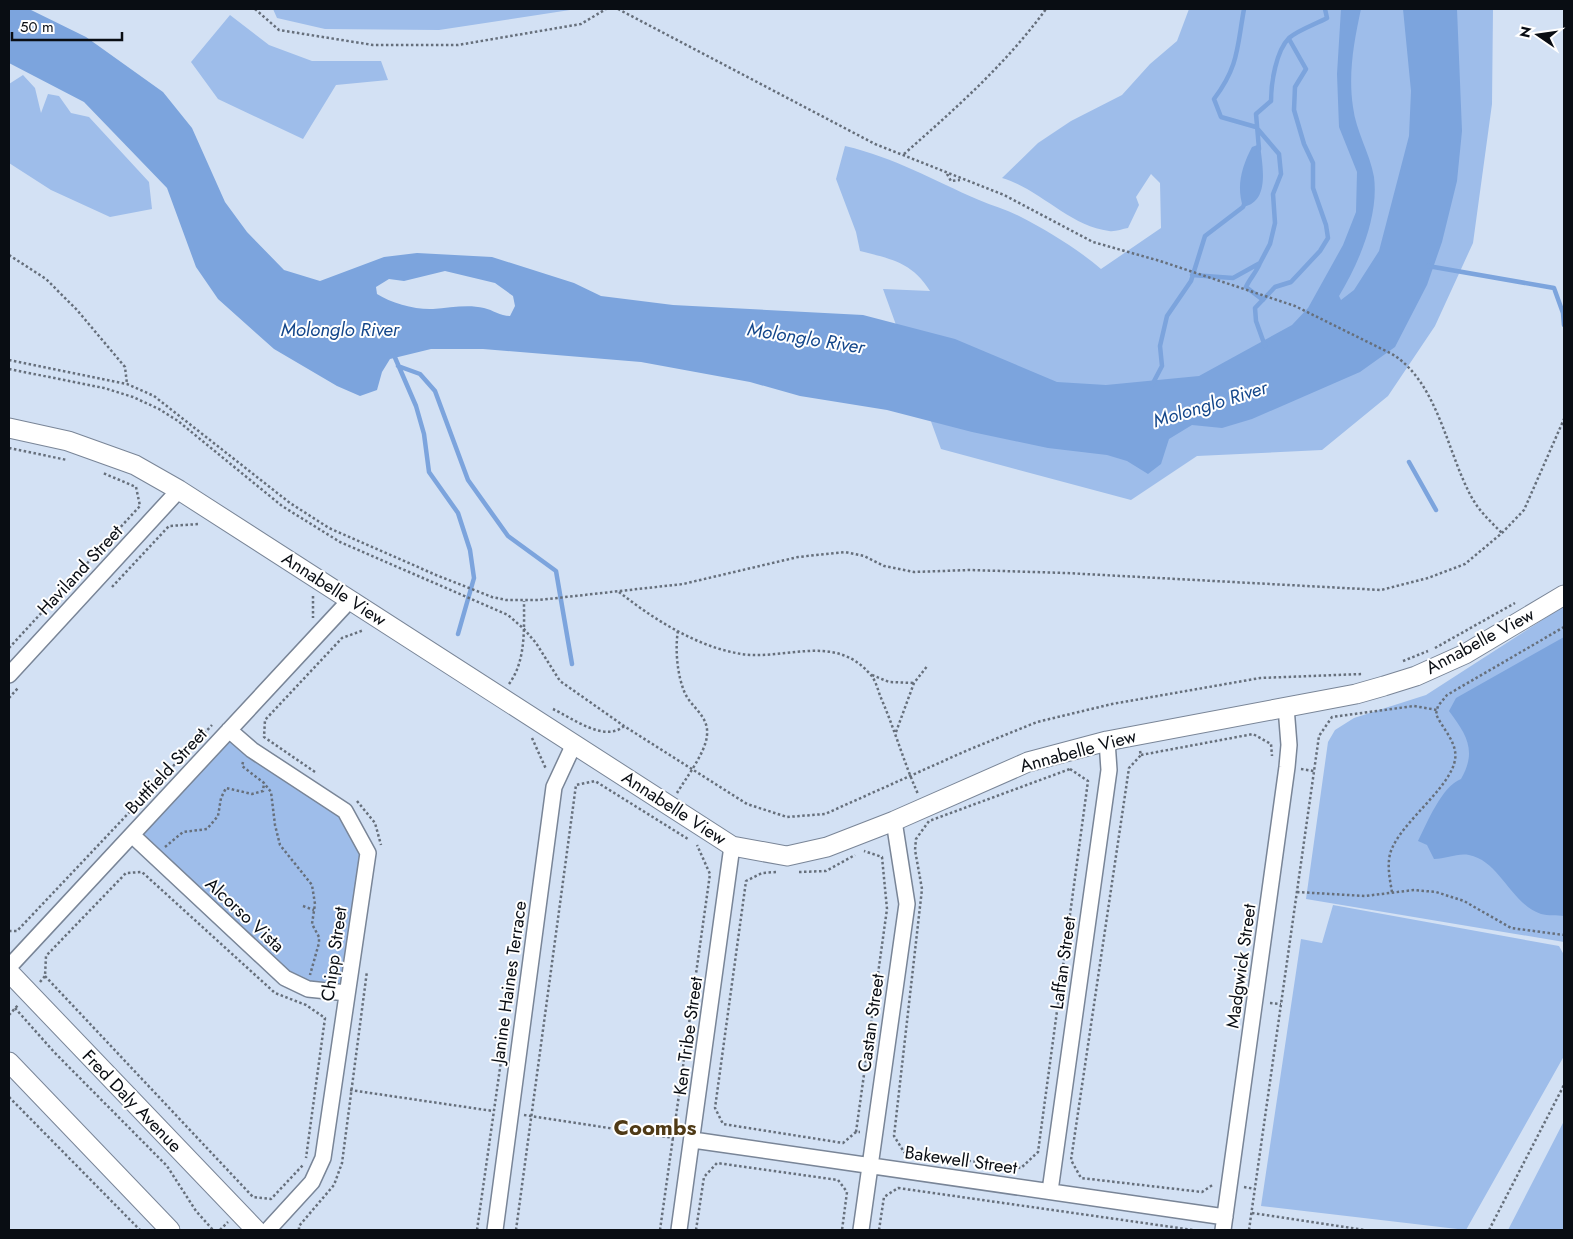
<svg xmlns="http://www.w3.org/2000/svg" width="1573" height="1239" font-family="Jost,sans-serif">
<style>
.green{fill:#9ebdea}
.water{fill:#7ca4dd;fill-rule:evenodd}
.lines{fill:none;stroke-linecap:round;stroke-linejoin:round}
.stream{stroke:#7ca4dd;stroke-width:4.5}
.minor-casing{stroke:#798597;stroke-width:18}
.tertiary-casing{stroke:#798597;stroke-width:21}
.path{stroke:#666f7b;stroke-width:2.5;stroke-dasharray:2.5 2.5;stroke-linecap:butt}
.minor{stroke:#fff;stroke-width:15}
.tertiary{stroke:#fff;stroke-width:19}
.labels{text-anchor:middle;dominant-baseline:central;stroke-width:4;stroke-linejoin:round;paint-order:stroke}
.street-label{font-size:18px;fill:#090d13;stroke:#fff}
.water-label{font-size:19px;font-style:italic;fill:#14478b;stroke:#fff}
.district-label{font-size:22px;font-weight:bold;fill:#4f3a16;stroke:#fff}
</style>
<rect width="100%" height="100%" fill="#d3e1f4"/>
<!-- green -->
<path class="green" d="M273,9H568L570,10L439,30L325,29L277,18Z
M1189,9H1493L1492,104L1473,243L1435,326L1388,396L1322,450L1197,456L1131,500L941,449L883,289L930,291C912,262 891,259 860,251L856,232L836,179L845,146C896,158 932,180 979,200C993,206 1008,210 1021,217C1045,229 1082,252 1101,269L1161,228L1160,183L1151,174L1136,197L1139,205L1128,228C1122,229 1115,232 1109,231C1069,226 1040,189 1002,178L1038,143L1071,121L1122,95L1150,64L1177,41Z
M230,15L269,45L312,61H381L388,80L336,85L303,139L218,99L191,62Z
M23,75L35,88L41,113L48,94L59,96L71,113L89,117L149,182L152,209L110,217L51,190L9,163V84Z
M1564,606V942L1306,899L1328,742L1335,730L1354,718L1426,695Z
M229,730L345,811L368,853L347,993L308,989L132,835Z
M1333,905L1559,946L1564,955V1056L1466,1230L1261,1206L1301,939L1322,943Z
M1564,1121V1230H1508Z"/>
<!-- water -->
<path class="water" d="M9,9H29L86,37L163,92L192,128L225,202L247,232L284,270L320,281L384,257L417,253L492,257L574,283L601,296L673,305L863,315L955,339L1057,382L1106,385L1199,376L1292,325L1308,308L1343,245L1356,212L1357,172L1339,127L1337,74L1341,9H1361C1354,41 1348,74 1353,107C1356,132 1370,153 1374,177C1379,216 1359,263 1339,296L1341,300L1354,290L1379,251L1409,136L1411,91L1403,9H1457L1462,131L1457,181L1442,242L1427,285L1395,347L1360,372L1252,419L1222,428L1192,425L1169,439L1161,464L1148,474L1127,461L1107,455L1048,448L972,432L887,410L800,396L750,382L641,362L483,349H431L390,359L382,372L377,390L360,396L337,386L274,349L218,299L196,267L167,188L84,102L9,63ZM445,271L495,283L513,296L515,306L510,316C500,316 493,310 484,308C467,304 450,308 433,309C416,310 391,303 377,294L376,287L389,279L404,281Z
M1260,144C1262,164 1271,202 1243,207C1236,186 1242,166 1252,147Z
M1564,637V916C1557,915 1548,916 1541,914C1510,903 1500,861 1469,855C1457,853 1446,859 1434,859L1427,845L1418,841C1427,823 1442,786 1461,779C1477,751 1467,735 1449,711L1456,698Z"/>
<g class="lines">
<!-- stream -->
<path class="stream" d="M1259,149L1256,114L1271,101C1271,83 1276,51 1289,38C1298,30 1316,24 1327,18L1325,9
M1260,263C1256,273 1250,278 1246,287L1263,300
M1428,266L1554,288L1563,313L1564,325
M1192,275L1233,278L1260,263L1270,244L1275,223L1273,194L1281,174L1279,154L1256,127L1221,117L1214,99C1239,66 1237,47 1244,9
M1265,346L1256,321L1255,308L1275,287L1291,282L1320,251L1328,238L1326,225L1313,188V163L1304,144L1294,110L1295,87L1306,69L1289,39
M393,353L416,406L424,434L429,472L458,513L470,550L474,578L458,634
M398,366L420,374L435,391L468,480L508,536L556,571L572,664
M1152,385L1162,366L1160,346L1167,316L1191,281L1205,236L1243,207L1245,202
M1409,462L1436,510"/>
<!-- minor casing -->
<g class="minor-casing">
<path id="minor" d="M9,675L179,490
M229,730L252,750L345,811L368,853L323,1158L312,1182L268,1230
M132,835L285,978L308,989L347,993
M9,967L350,600
M693,1140L1225,1217
M1050,1191L1109,770L1107,741
M495,1230L554,787L574,744
M679,1230L732,846
M861,1230L907,904L894,821
M1223,1230L1287,767L1289,745L1286,707"/>
</g>
<!-- tertiary casing -->
<g class="tertiary-casing">
<path id="tertiary" d="M9,428L68,441L135,465L179,490L732,846L787,856L827,847L894,821L1028,762L1107,741L1356,694L1384,686L1416,676L1465,654L1564,595
M9,972L256,1230
M9,1062L170,1230"/>
</g>
<!-- path -->
<path class="path" d="M255,9L279,30L373,45H458L581,24L606,9
M618,9L875,144L1004,195L1093,242L1160,261L1295,306L1392,354C1438,382 1447,453 1472,498C1480,512 1491,522 1502,533
M904,154C955,109 1006,64 1046,9
M947,174L951,181L960,180
M9,255L46,279L77,310L125,367L127,384
M9,360L127,384L154,396L290,503L329,528L436,575L492,597L506,600H539L683,584L798,557L845,552L864,556L884,566L914,572L970,570L1066,573L1381,590L1428,578L1465,564L1502,533L1524,510L1564,419
M9,369L104,388L133,397L159,409L178,421L282,506L340,542L508,615L524,629L536,643L560,681L624,726L747,804L787,817L825,814L968,750L1037,722L1112,704L1260,678L1362,674
M9,448L67,460
M112,587L169,526L199,524
M619,592C652,618 694,645 736,653C781,663 833,631 870,674C876,680 878,691 881,698C895,730 904,763 918,794
M313,596V618
M9,648L140,506L136,487L103,473
M1435,648L1515,603
M1403,661L1428,651
M872,675L889,682L914,683
M509,684C526,661 524,629 524,601
M9,698L18,688
M553,709C572,718 605,743 624,726
M896,732L914,683L928,665
M532,738L546,769
M1140,751L1141,755L1129,768L1071,1160L1081,1178L1202,1192L1214,1184
M1141,755L1253,734L1271,744L1272,756
M243,762L242,766L264,783L271,792L275,825L280,845L312,885L315,904L312,924L319,937V943L310,975
M1070,769L1088,781L1038,1152L1021,1168L904,1152L894,1136L922,889L915,850L916,839L929,821Z
M1301,769L1314,771
M315,772L264,737L265,720L342,638L364,630
M677,793C686,778 706,752 707,735C709,715 690,707 684,691C677,673 675,649 678,630
M357,801L375,823L381,845
M165,847L183,832L207,829L218,816L221,798L226,788L252,794L263,791L264,783
M776,872L762,873L746,881L715,1108L723,1124L843,1143L856,1132H860
M799,872L826,871L855,855
M1297,892L1365,896L1414,890L1436,892L1464,901L1511,928L1564,935
M1392,892C1390,880 1387,867 1390,854C1399,821 1461,782 1455,751C1453,738 1441,726 1436,714L1438,706L1447,695L1564,627
M303,906L314,910
M9,931H17L212,725
M45,976L253,1197L271,1199L303,1165
M40,982L45,976L46,956L126,873L142,872L275,993L306,1005L325,1018L306,1158
M1270,1003L1281,1004
M15,1008L54,1052L167,1166L196,1211L213,1230
M9,1015L19,1004
M350,1090L493,1111
M9,1097L140,1230
M524,1115L674,1138
M856,1132L887,909L882,857L864,851
M1244,1187L1255,1189
M1252,1213L1365,1230
M220,1230L228,1222
M299,1230V1226L334,1185L342,1163L367,971
M477,1230L506,1026
M516,1230L576,785L595,781L688,839
M660,1230L710,874L697,845
M696,1230L704,1177L717,1163L838,1180L847,1192L842,1230
M879,1230L884,1197L898,1188L1193,1230
M1249,1230L1319,736L1332,717L1414,706L1437,710
M1489,1230L1564,1085"/>
<!-- minor -->
<use href="#minor" class="minor"/>
<!-- tertiary -->
<use href="#tertiary" class="tertiary"/>
</g>
<g class="labels">
<!-- street labels -->
<g class="street-label">
<text transform="translate(80 570) rotate(-47)">Haviland Street</text>
<text transform="translate(334 589) rotate(33)">Annabelle View</text>
<text transform="translate(1480 641) rotate(-28)">Annabelle View</text>
<text transform="translate(1078 751) rotate(-15)">Annabelle View</text>
<text transform="translate(166 771) rotate(-47)">Buttfield Street</text>
<text transform="translate(674 808) rotate(33)">Annabelle View</text>
<text transform="translate(245 915) rotate(43)">Alcorso Vista</text>
<text transform="translate(334 954) rotate(-82)">Chipp Street</text>
<text transform="translate(1063 963) rotate(-82)">Laffan Street</text>
<text transform="translate(1241 966) rotate(-82)">Madgwick Street</text>
<text transform="translate(509 982) rotate(-82)">Janine Haines Terrace</text>
<text transform="translate(871 1023) rotate(-82)">Castan Street</text>
<text transform="translate(688 1036) rotate(-82)">Ken Tribe Street</text>
<text transform="translate(132 1101) rotate(46)">Fred Daly Avenue</text>
<text transform="translate(961 1160) rotate(8)">Bakewell Street</text>
</g>
<!-- water labels -->
<g class="water-label">
<text x="340" y="329">Molonglo River</text>
<text transform="translate(806 338) rotate(9)">Molonglo River</text>
<text transform="translate(1210 404) rotate(-17)">Molonglo River</text>
</g>
<!-- district labels -->
<g class="district-label">
<text x="655" y="1127">Coombs</text>
</g>
</g>
<!-- border -->
<rect width="1573" height="1239" fill="none" stroke="#090d13" stroke-width="20"/>
<!-- north arrow -->
<g transform="translate(1538 35) rotate(283)" stroke="#ffffff" stroke-width="4" paint-order="stroke">
<path d="M0-4L9 19L0 12L-9 19Z" fill="#090d13"/>
<text y="-8" font-size="14" font-weight="bold" text-anchor="middle" fill="#090d13">N</text>
</g>
<!-- scale -->
<path d="M12 32v8h110v-8" fill="none" stroke="#090d13" stroke-width="2.5"/>
<text x="20" y="32" font-size="15" fill="#090d13" stroke="#ffffff" stroke-width="4" paint-order="stroke">50 m</text>
</svg>
